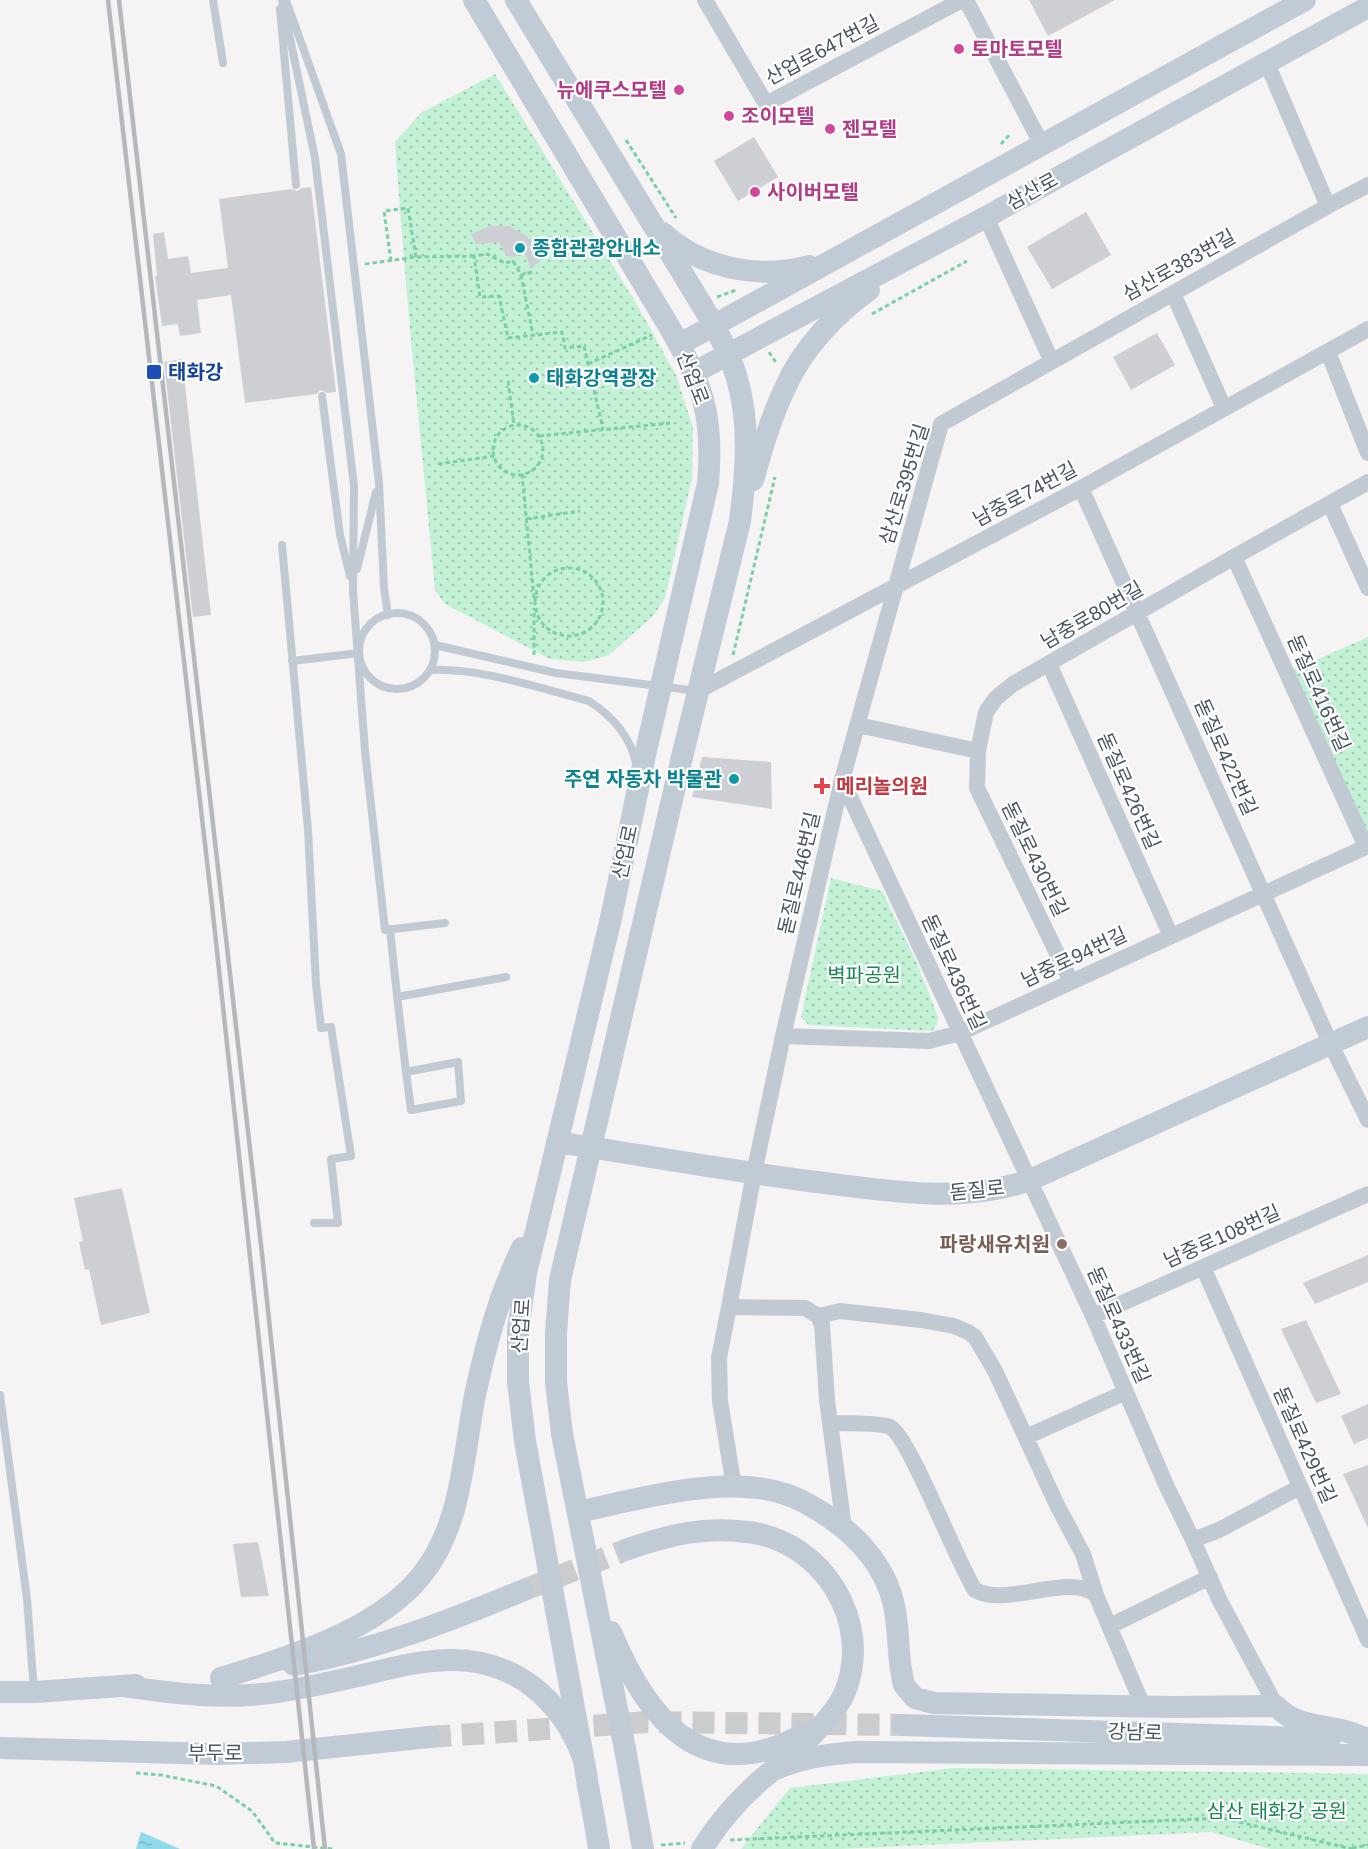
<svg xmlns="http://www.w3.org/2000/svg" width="1368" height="1849" font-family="Helvetica,'Noto Sans KR',sans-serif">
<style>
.park{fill:url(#park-dots)}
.water{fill:url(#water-ripples)}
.building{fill:#cdcfd5}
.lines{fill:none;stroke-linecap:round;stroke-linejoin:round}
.secondary-tunnel{stroke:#caccce;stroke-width:22;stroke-dasharray:22 11;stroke-linecap:butt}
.path{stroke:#7ad0a6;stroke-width:3;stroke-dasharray:4.5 3;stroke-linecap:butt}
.lane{stroke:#c1cad2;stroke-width:8}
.street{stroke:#c1cad2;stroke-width:16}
.secondary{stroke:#c1cbd6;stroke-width:22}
.rail{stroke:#b5b8bd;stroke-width:4.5}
.secondary-bridge{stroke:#c1cbd6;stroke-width:22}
.hotel-dot{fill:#d1479c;stroke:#fff;stroke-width:2}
.culture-dot{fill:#0f9aa8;stroke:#fff;stroke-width:2}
.transit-dot{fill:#1a4fb4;stroke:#fff;stroke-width:2}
.health-dot{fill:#e0444e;stroke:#fff;stroke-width:2}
.education-dot{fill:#8d6e63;stroke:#fff;stroke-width:2}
.labels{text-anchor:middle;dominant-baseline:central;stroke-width:4.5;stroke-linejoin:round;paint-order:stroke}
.hotel-label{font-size:20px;font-weight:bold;fill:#b23c85;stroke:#fff;text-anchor:start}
.street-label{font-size:20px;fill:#4a5661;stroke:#fff}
.culture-label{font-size:20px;font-weight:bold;fill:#0d838f;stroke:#fff;text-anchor:start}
.transit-label{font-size:20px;font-weight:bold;fill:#164399;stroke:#fff;text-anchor:start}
.health-label{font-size:20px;font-weight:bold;fill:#be3a42;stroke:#fff;text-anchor:start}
.park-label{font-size:20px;fill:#17864f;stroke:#fff}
.education-label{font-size:20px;font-weight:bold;fill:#785e54;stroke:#fff;text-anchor:end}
</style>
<defs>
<pattern id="park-dots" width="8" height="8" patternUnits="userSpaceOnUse" patternTransform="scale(1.5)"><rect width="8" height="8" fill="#c3f1d5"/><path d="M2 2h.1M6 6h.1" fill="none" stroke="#a0c6b0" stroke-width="1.8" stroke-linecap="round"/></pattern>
<pattern id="water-ripples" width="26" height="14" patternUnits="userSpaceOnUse" patternTransform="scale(1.5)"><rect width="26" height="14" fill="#90daee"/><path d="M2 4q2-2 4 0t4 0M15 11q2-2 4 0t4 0" fill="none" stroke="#78b4c4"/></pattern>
</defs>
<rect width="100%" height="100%" fill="#f5f3f3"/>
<!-- park -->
<path class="park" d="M495,74L636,303L676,375L693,428L692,478L665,598L654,615L609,655L585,662L550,659L445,604L435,590C421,440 405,291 395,142L421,113Z
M1368,637V831L1367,832L1293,670Z
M831,878L882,891L917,963L938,1017L937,1025L932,1031L809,1025L801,1017Z
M954,1768L1368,1774V1849H1270L1211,1832L840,1849H741L790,1788Z"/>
<!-- water -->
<path class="water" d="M141,1832L180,1849H136Z"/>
<!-- building -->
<path class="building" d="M1029,0H1115L1048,36Z
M754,137L778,177L738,201L714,161Z
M311,187L336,392L327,393L321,390L316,394L245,403L231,295L197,300L201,333L180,336L178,324L162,326L155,276H157L153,234L164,232L168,259L188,256L191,273L228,268L219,199L291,189L297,191L302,188Z
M1086,212L1111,255L1052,289L1027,247Z
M490,226H509L522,233L535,243L545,257L531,268L524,252L512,258L506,255L499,242L476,244L471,234Z
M1157,333L1175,365L1131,390L1113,357Z
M182,359L211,615L193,617L164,362Z
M702,757L771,762L772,809L692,797Z
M122,1188L150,1313L101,1325L89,1269L85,1270L79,1242L83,1241L74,1198Z
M1368,1255V1282L1315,1304L1303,1283Z
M1306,1320L1341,1394L1316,1403L1281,1329Z
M1368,1404V1438L1354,1444L1341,1416Z
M1368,1465V1528L1343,1474Z
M258,1542L269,1596L241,1597L233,1544Z"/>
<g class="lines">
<!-- secondary-tunnel -->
<path class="secondary-tunnel" d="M524,1590L628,1549
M429,1737L647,1722L903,1725"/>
<!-- path -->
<path class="path" d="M626,140L676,218
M1001,144L1011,133
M391,261L384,211L408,208L416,257
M365,264L416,257L474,256
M532,272L521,275L513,261L505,263L487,254L474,256L480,297L499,296L508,338L562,332L565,348L584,346L603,429
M521,275L533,335
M717,297L736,290
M872,314L967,261
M769,352L777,364
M588,364L652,335
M508,381L514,425
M493 450a25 25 0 1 1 50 0a25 25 0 1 1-50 0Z
M539,436L670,423
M438,464L494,456
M522,474L534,598
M526,519L580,511
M535 602a34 34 0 1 1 68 0a34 34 0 1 1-68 0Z
M534,655V608
M733,655L775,477
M136,1773L161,1775L216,1786L252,1811L275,1843L333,1849
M730,1840L1222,1818L1352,1849
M661,1845L685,1843
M1352,1848L1368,1845"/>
<!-- lane -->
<path class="lane" d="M213,0L223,63
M282,0L315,158L354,486L353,591L365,751L385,930L445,923
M287,3L341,154L379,483L384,588L388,615
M280,9L296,185
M322,396L340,535L350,576
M282,545L308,830L316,984L321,1028L331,1027L351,1156L331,1159L338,1223H314
M357,569L376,492
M359 651a38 38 0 1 1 76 0a38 38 0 1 1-76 0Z
M435,645L556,673L698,691
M292,661L359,653
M431,670C482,668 539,688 589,701C612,716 630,735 636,763
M390,929C396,989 403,1050 411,1110L461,1101L458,1062L406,1072
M397,997L506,977
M0,1395L27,1599L34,1691"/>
<!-- street -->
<path class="street" d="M705,0L766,104L962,0
M966,0L1042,145
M1328,206L1368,185
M986,217L1051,360
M1173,293L1224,408
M1328,352L1368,453
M1081,488L1331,1045L1368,1120
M1330,504L1368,588
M1234,557L1366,847
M1049,664L1171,936
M698,691L1081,488L1368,329
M858,725L978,751
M842,780L1093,1316L1167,1487L1193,1540L1219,1530L1300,1487
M1071,982L977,788L978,751L986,712L996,698L1013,684L1234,557L1368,482
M783,1036L929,1041L960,1033L1368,846
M1203,1267L1368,1640
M729,1307L719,1358L720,1401L734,1487
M818,1316L840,1311L921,1320L954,1326L968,1332L975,1337L995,1371L1057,1505L1083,1554L1096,1595
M1093,1316L1368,1194
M830,1423L844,1528
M1026,1437L1126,1392
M1193,1540L1219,1599L1276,1706
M1110,1626L1210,1577
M1143,1706L1096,1595C1070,1572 1006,1608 975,1590C957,1563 909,1436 890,1427C883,1423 841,1423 830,1423L827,1400L822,1325L818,1316L805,1308L729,1307L754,1173L783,1036L842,780L941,424L1328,206L1266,61"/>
<!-- secondary -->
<path class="secondary" d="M474,0L667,323C702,382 714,414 708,483L645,755L611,918L526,1273L518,1330V1382L525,1441L583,1757
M516,0L714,325C722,341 731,358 736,375C751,423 746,473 740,521L681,761L560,1280L556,1333V1382L562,1434L625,1749
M663,233C701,268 759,280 809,266
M680,344L1305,0
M695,372L986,217L1368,7
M753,480C762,449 771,417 785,388C802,349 835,314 869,290
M557,1142C641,1155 725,1170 809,1181C883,1190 958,1205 1030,1180L1368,1027
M578,1512C638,1499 725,1474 785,1494C806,1501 824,1513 841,1526C861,1542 878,1562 888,1586C902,1621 895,1651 904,1685L915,1698L934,1703L1173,1707L1276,1706C1296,1726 1316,1724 1341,1730C1350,1732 1359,1736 1368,1739
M628,1549C670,1535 703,1526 748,1532C823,1541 873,1622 845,1692C834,1718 802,1745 781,1763
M611,1632C646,1717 702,1790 802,1735
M294,1665C375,1650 449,1621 524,1590
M221,1678C285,1659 378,1630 421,1576C462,1526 463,1456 475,1395C486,1344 499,1295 522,1248
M123,1686C175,1694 225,1700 277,1692C308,1688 340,1680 371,1673C428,1659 480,1648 532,1686C555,1704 572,1728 582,1755C586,1765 586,1776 588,1786C592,1807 596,1828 599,1849
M0,1692H34L136,1685
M903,1725L1330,1739
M0,1748L216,1754L286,1752L429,1737
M773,1770C801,1758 827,1754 857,1752L1368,1755"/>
<!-- rail -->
<path class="rail" d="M108,0L212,905L314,1849
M119,0L263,1263L325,1849"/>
<!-- secondary-bridge -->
<path class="secondary-bridge" d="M625,1749L643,1849
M702,1849C722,1817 744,1793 773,1770"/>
</g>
<!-- markers -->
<g class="hotel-dot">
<circle cx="959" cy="49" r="6"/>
<circle cx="679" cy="90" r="6"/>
<circle cx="729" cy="116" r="6"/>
<circle cx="830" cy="129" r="6"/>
<circle cx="755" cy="192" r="6"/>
</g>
<g class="culture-dot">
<circle cx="520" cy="248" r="6"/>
<circle cx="534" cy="378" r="6"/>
<circle cx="734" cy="779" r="6"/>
</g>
<rect class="transit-dot" x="146" y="364" width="16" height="16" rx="3"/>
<path class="health-dot" d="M819 777h6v6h6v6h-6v6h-6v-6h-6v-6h6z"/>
<circle class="education-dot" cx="1062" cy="1244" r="6"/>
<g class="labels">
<!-- hotel labels -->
<g class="hotel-label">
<text x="971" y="49">토마토모텔</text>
<text x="667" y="90" text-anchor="end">뉴에쿠스모텔</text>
<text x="741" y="116">조이모텔</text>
<text x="842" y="129">젠모텔</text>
<text x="767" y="192">사이버모텔</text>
</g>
<!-- street labels -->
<g class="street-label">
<text transform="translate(822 50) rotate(-28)">산업로647번길</text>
<text transform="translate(1032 191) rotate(-29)">삼산로</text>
<text transform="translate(1179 265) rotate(-29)">삼산로383번길</text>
<text transform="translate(693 378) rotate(69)">산업로</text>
<text transform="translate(904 484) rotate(-73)">삼산로395번길</text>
<text transform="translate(1025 494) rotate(-28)">남중로74번길</text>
<text transform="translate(1092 615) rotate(-30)">남중로80번길</text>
<text transform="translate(1319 693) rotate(66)">돋질로416번길</text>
<text transform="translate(1226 757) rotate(66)">돋질로422번길</text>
<text transform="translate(1129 791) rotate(66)">돋질로426번길</text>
<text transform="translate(625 852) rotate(-78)">산업로</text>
<text transform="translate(1035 859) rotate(64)">돋질로430번길</text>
<text transform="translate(799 873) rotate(-77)">돋질로446번길</text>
<text transform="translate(1074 957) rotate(-25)">남중로94번길</text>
<text transform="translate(954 972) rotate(65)">돋질로436번길</text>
<text transform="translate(977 1190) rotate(-6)">돋질로</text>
<text transform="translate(1222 1236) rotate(-24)">남중로108번길</text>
<text transform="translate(1119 1325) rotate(66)">돋질로433번길</text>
<text transform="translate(521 1326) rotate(-86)">산업로</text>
<text transform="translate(1305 1445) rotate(66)">돋질로429번길</text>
<text transform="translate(1135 1732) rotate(2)">강남로</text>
<text x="215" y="1753">부두로</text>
</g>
<!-- culture labels -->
<g class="culture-label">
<text x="532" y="248">종합관광안내소</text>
<text x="546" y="378">태화강역광장</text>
<text x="722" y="779" text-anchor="end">주연 자동차 박물관</text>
</g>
<!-- transit labels -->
<g class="transit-label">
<text x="168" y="372">태화강</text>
</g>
<!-- health labels -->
<g class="health-label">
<text x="836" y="786">메리놀의원</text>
</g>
<!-- park labels -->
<g class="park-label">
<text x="864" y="975">벽파공원</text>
<text x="1277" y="1811">삼산 태화강 공원</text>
</g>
<!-- education labels -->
<g class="education-label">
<text x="1050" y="1244">파랑새유치원</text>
</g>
</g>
</svg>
